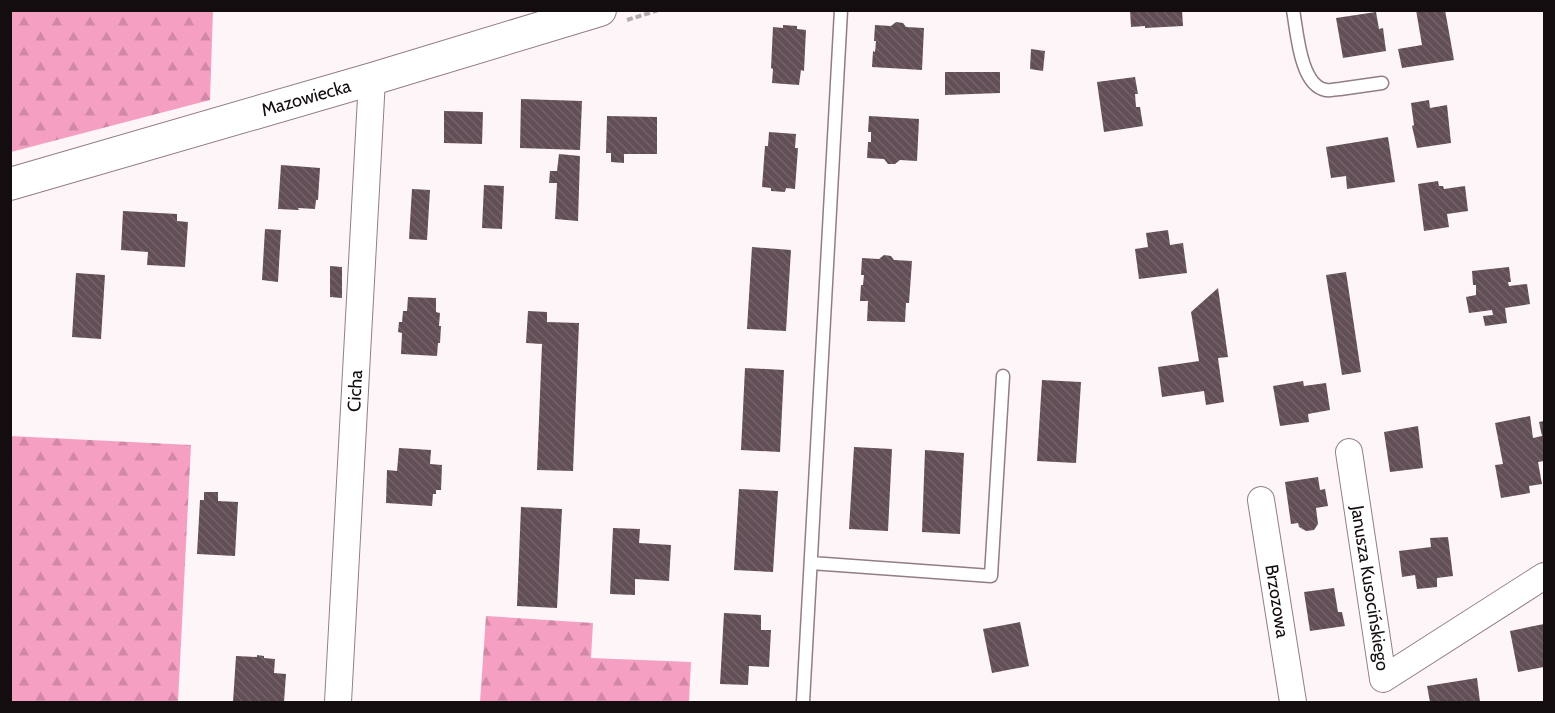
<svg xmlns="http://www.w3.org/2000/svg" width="1555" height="713" font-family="Cabin,sans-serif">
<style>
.forest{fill:url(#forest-firs)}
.building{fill:url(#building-back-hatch)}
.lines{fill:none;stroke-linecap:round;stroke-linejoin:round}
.service-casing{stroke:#927d84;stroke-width:15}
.minor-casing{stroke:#927d84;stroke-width:28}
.tertiary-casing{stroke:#927d84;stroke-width:34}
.path{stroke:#b4abae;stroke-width:4;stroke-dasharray:6 3;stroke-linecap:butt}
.service{stroke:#fff;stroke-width:12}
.minor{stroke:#fff;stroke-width:26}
.tertiary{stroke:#fff;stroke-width:32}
.labels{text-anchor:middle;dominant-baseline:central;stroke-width:6;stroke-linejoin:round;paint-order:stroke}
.street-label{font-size:18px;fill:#140d10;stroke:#fff}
</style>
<defs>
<pattern id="forest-firs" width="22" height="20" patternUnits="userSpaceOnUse" patternTransform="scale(1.5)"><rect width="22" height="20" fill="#f59fc2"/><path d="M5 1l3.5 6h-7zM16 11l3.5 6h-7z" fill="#d188a6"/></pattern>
<pattern id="building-back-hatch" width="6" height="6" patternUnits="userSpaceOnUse" patternTransform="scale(1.5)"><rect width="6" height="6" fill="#624e56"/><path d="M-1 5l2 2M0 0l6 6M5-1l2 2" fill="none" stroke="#736369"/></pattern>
</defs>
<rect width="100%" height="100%" fill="#fef5f8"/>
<!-- forest -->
<path class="forest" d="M11,10L213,11L210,100L11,152Z
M10,436L191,445L178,702H11Z
M486,616L593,623L591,658L691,662L689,702H480Z"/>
<!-- building -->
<path class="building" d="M1130,10H1182L1183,26L1145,28V26L1131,27Z
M1416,10H1445L1454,60L1402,68L1398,49L1422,45Z
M1376,12L1379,29L1383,28L1386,51L1343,58L1336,18Z
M896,22L903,23L906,27L924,28L922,70L872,67L873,51L875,52L876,41H874L875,25L891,26Z
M783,25L797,26V29L806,30L804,71L801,70L799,85L772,83L773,69L771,68L773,27L783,28Z
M1031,49L1045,51L1043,71L1030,69Z
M945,72H1000V93L945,95Z
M1135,77L1138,94H1135L1136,107H1140L1143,126L1104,132L1097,82Z
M521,99L582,101L580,150L520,148Z
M1429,100L1430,108L1447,105L1451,143L1417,148L1412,126L1414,125L1411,103Z
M444,111L483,112L482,144L444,143Z
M607,116L657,117V154H624V163L611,162V153H606Z
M869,116L919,119L917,161L900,160L895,164H888L884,159L867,158L868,142H871V132H868Z
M769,132L796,134L795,148H798L795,189L786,188L785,192L771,191V188L762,187L765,146H768Z
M1388,137L1395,182L1347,189L1346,176L1331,178L1326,147Z
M559,154L580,156L578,221L555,219L557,183H549L550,171H557Z
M281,165L320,168L318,200H316L315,209L298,208L299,210L278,209Z
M1438,181L1439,186H1443L1444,189L1465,186L1468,211L1447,214L1449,227L1424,231L1418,184Z
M484,185L504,186L502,229L482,228Z
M412,189L430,190L427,240L409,239Z
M123,211L177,214V221L188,222L185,267L147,265L148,252L121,250Z
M265,229L281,230L278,282L262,280Z
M1168,230L1170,245L1183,243L1187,273L1139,279L1135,249L1148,247L1146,233Z
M752,247L791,250L786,331L747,329Z
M884,255L891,256L894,260L912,261L909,303H906L905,322L867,321L868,301H860L861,285H863L864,275H861L862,258L879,259Z
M330,266L342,267V298L330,297Z
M1509,267L1511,282H1508L1509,286L1527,284L1530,304L1505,308L1507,323L1485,326L1483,316L1493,315L1492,310L1469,313L1466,297L1476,295V285H1473L1472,271Z
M1346,272L1361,372L1342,375L1326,275Z
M76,273L105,275L101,339L72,337Z
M1218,288L1228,357L1218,358L1224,402L1206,405L1204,391L1162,397L1158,367L1199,361L1191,312Z
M408,297L436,298V312L440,313L439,326H441L440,343H438L437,356L401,354L402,333L398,332L399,322H402L403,311H407Z
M528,311L547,312V322L579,323L573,471L537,470L542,344L526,343Z
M745,368L784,370L780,452L741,450Z
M1042,380L1081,382L1076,463L1037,461Z
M1303,381L1304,386L1326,383L1330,410L1308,414L1309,422L1280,426L1273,386Z
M1530,416L1533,438L1542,436L1539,422L1544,421V461L1538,462L1542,484L1529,486L1530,493L1501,498L1495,465L1503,464L1495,423Z
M1418,426L1423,468L1390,472L1384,432Z
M854,447L892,449L888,531L849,529Z
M399,448L431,450L430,464L442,465L441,490H436V494H433L432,506L386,503L387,470L397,471Z
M925,450L964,453L960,534L922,532Z
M1318,477L1320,490L1325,489L1328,506L1316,508L1318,524L1314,530L1306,531L1299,527L1298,523L1291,524L1285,482Z
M739,489L778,491L773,572L734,570Z
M204,492H218V501L238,502L235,556L197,554L200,500H204Z
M521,507L562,509L557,608L517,606Z
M613,528L640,529L639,543L671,545L669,581L635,579V595L610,594Z
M1448,537L1453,576L1437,578V587L1417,589L1415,575L1402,577L1399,551L1431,547L1430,538Z
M1334,588L1338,612H1342L1345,626L1310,631L1304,592Z
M724,613L761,615V630H771L769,667L749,666L748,685L720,684Z
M1020,622L1029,666L992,673L983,629Z
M1544,624V667L1518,672L1510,631Z
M257,655L264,656V658L275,659L274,673L286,674L284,702H233L236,656L257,657Z
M1477,678L1480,702H1430L1427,686Z"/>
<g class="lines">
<!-- service casing -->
<g class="service-casing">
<path id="service" d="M1293,10C1297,31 1300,86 1326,90C1330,91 1335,89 1340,89C1354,87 1368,85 1382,83
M811,563L991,576L1003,376
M803,702L841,10"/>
</g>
<!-- minor casing -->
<g class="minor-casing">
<path id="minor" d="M1349,452L1383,679L1544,576
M1261,500L1293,702
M338,702L372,79"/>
</g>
<!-- tertiary casing -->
<g class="tertiary-casing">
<path id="tertiary" d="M10,184L372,79L600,10"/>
</g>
<!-- path -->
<path class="path" d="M627,20L659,10"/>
<!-- service -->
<use href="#service" class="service"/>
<!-- minor -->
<use href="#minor" class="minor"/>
<!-- tertiary -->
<use href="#tertiary" class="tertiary"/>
</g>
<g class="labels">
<!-- street labels -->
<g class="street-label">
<text transform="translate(306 98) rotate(-16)">Mazowiecka</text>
<text transform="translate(355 391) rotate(-87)">Cicha</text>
<text transform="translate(1370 588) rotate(81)">Janusza Kusocińskiego</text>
<text transform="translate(1277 601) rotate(81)">Brzozowa</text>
</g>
</g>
<!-- border -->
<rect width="1555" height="713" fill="none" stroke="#140d10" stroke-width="24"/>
</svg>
